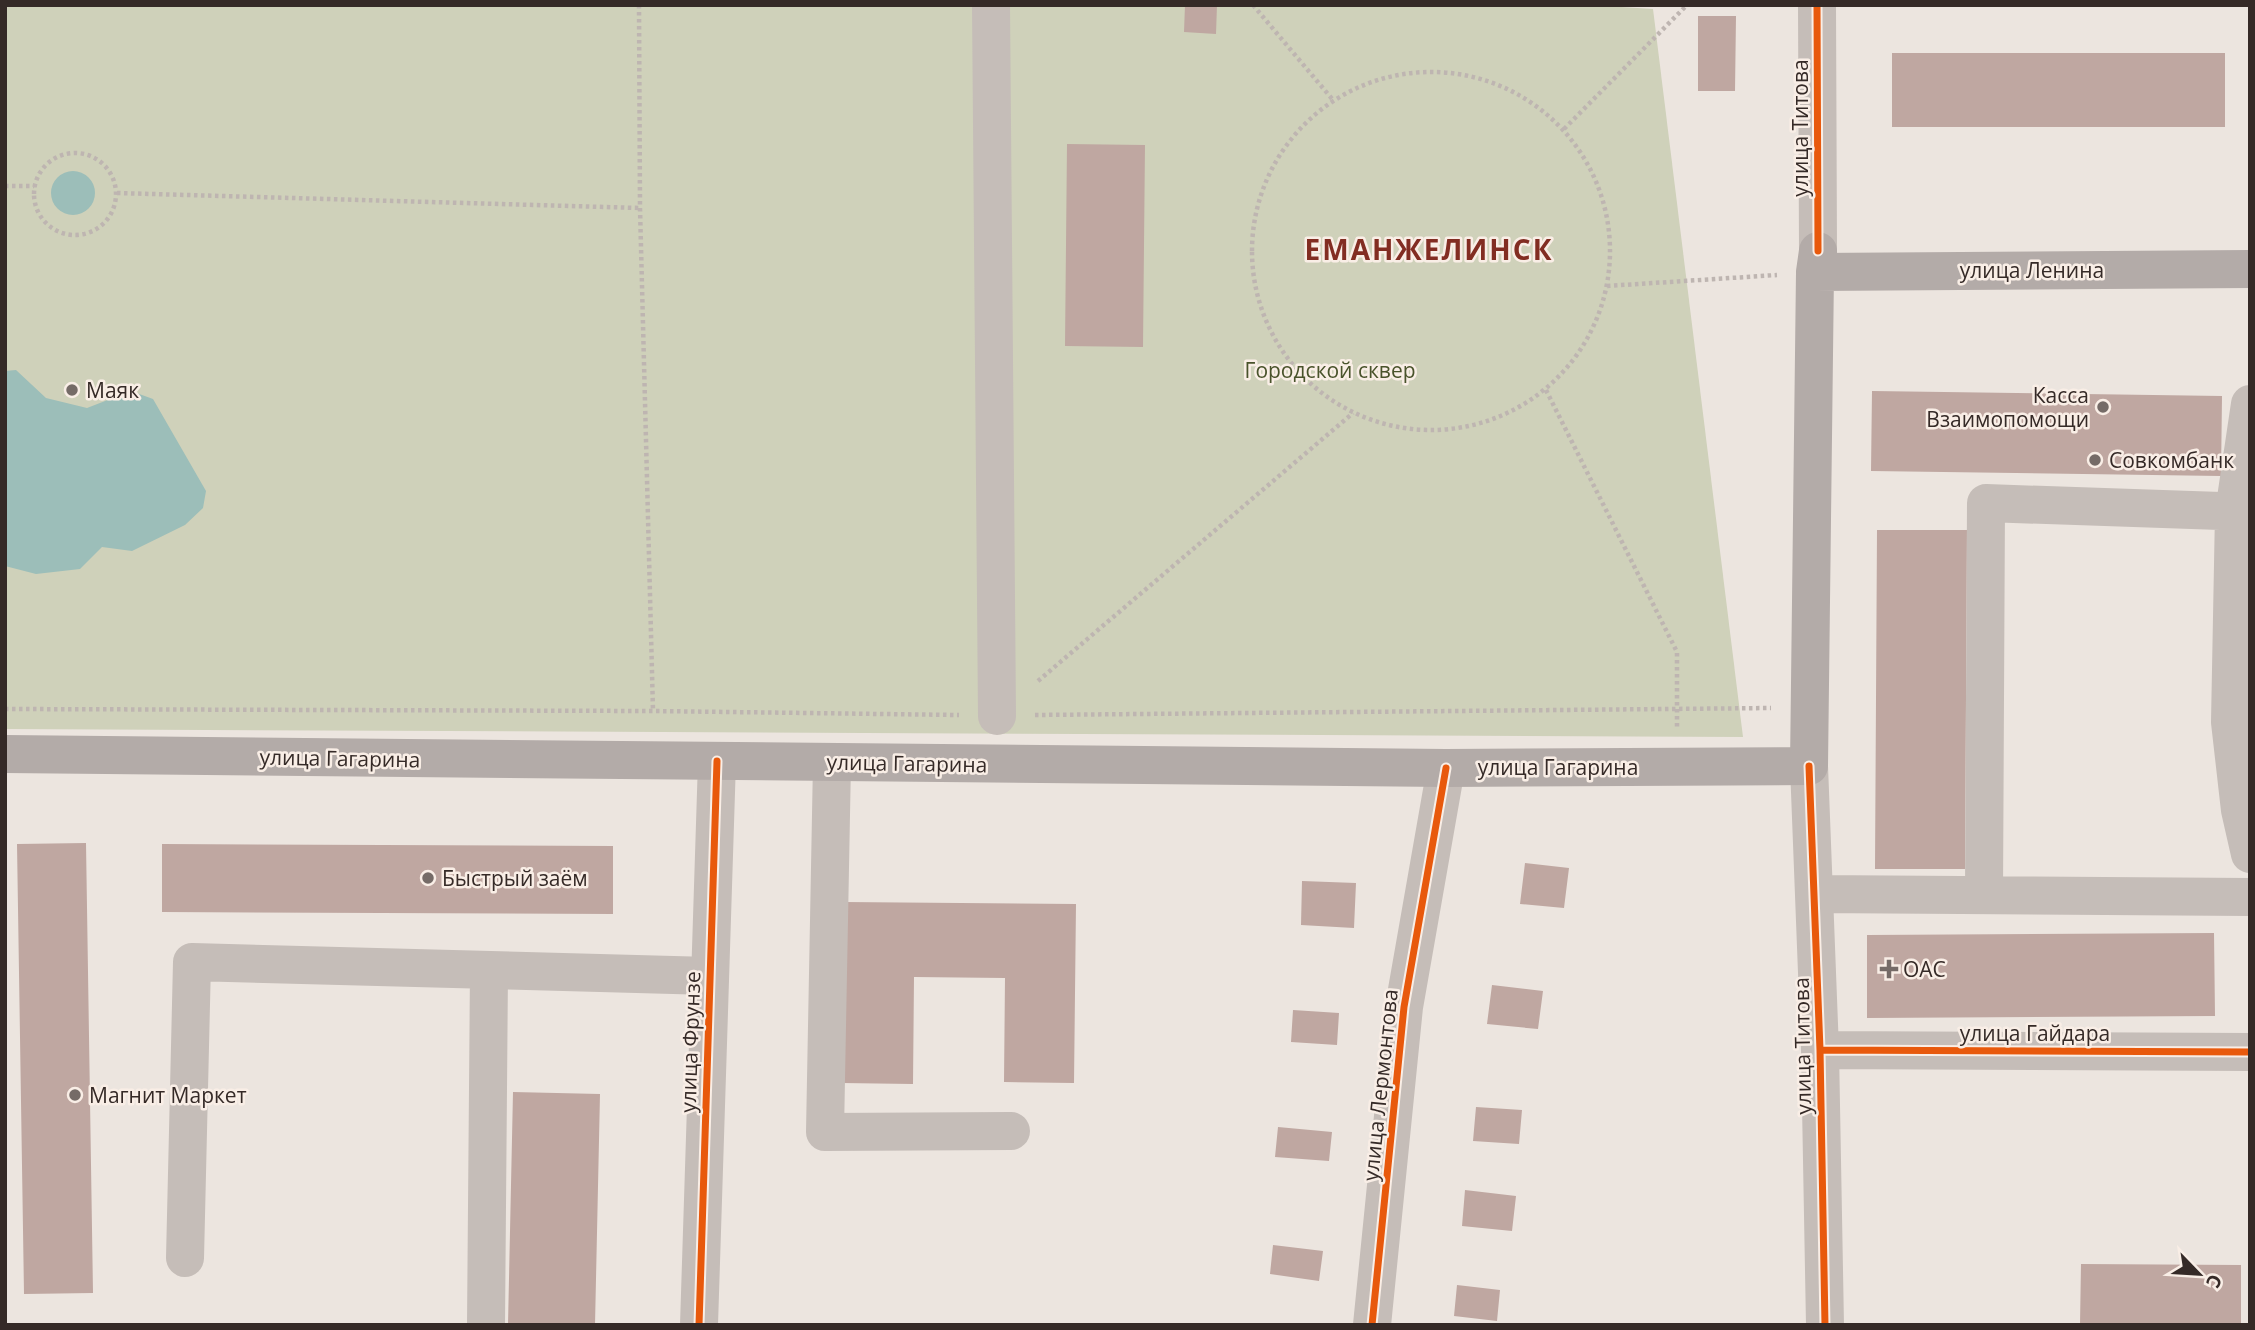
<svg xmlns="http://www.w3.org/2000/svg" width="2255" height="1330" font-family="'Open Sans',sans-serif">
<style>
.park{fill:#cfd1ba}
.water{fill:#9cbeb9}
.building{fill:#bfa7a1}
.lines{fill:none;stroke-linecap:round;stroke-linejoin:round}
.path{stroke:#beb5b1;stroke-width:4.5;stroke-dasharray:3.5 3.5;stroke-linecap:butt}
.minor{stroke:#c5bdb8;stroke-width:38}
.major{stroke:#b3aba8;stroke-width:38}
.cycleway-casing{stroke:#f9eee6;stroke-width:11}
.cycleway{stroke:#e8590c;stroke-width:7}
.poi-dot{fill:#756b67;stroke:#f9eee6;stroke-width:2.5}
.labels{text-anchor:middle;dominant-baseline:central;stroke-width:5;stroke-linejoin:round;paint-order:stroke}
.street-label{font-size:21px;fill:#352a27;stroke:#f9eee6}
.park-label{font-size:21px;fill:#49532b;stroke:#f9eee6}
.poi-label{font-size:21px;fill:#352a27;stroke:#f9eee6;text-anchor:start}
.district-label{font-size:28px;font-weight:bold;letter-spacing:2px;fill:#822d22;stroke:#f9eee6}
</style>
<rect width="100%" height="100%" fill="#ece5df"/>
<!-- park -->
<path class="park" d="M5,5H1590L1653,9L1743,737L5,729Z"/>
<!-- water -->
<path class="water" d="M51 193a22 22 0 1 1 44 0a22 22 0 1 1-44 0Z
M16,370L46,398L87,408L131,391L153,399L206,491L203,508L185,525L132,551L102,547L80,569L36,574L5,566V371Z"/>
<!-- building -->
<path class="building" d="M1185,5H1217L1216,34L1184,32Z
M1698,16H1736L1735,91H1698Z
M1892,53H2225V127H1892Z
M1067,144L1145,145L1143,347L1065,346Z
M1872,391L2222,396L2221,476L1871,471Z
M1877,530H1967L1965,869H1875Z
M86,843L93,1293L24,1294L17,844Z
M162,844L613,846V914L162,912Z
M1525,863L1569,868L1564,908L1520,904Z
M1302,881L1356,883L1354,928L1301,925Z
M844,902L1076,904L1074,1083L1004,1082L1005,978L914,977L913,1084L842,1083Z
M2214,933L2215,1016L1867,1018V935Z
M1492,985L1543,991L1538,1029L1487,1024Z
M1293,1010L1339,1013L1337,1045L1291,1042Z
M513,1092L600,1094L595,1325H508Z
M1476,1107L1522,1110L1519,1144L1473,1141Z
M1278,1127L1332,1132L1329,1161L1275,1157Z
M1465,1190L1516,1196L1512,1231L1462,1226Z
M1273,1245L1323,1251L1319,1281L1270,1274Z
M2081,1264L2241,1265V1325H2080Z
M1457,1285L1500,1290L1497,1321L1454,1316Z"/>
<g class="lines">
<!-- path -->
<path class="path" d="M639,5L640,208L653,711
M1253,5L1333,100
M1252 251a179 179 0 1 1 358 0a179 179 0 1 1-358 0Z
M1564,129L1687,5
M34 194a41 41 0 1 1 82 0a41 41 0 1 1-82 0Z
M5,186H34
M117,193L640,208
M1607,286L1777,275
M1546,390L1677,652V727
M1038,681L1353,413
M5,709L653,711L959,715
M1035,715L1771,708"/>
<!-- minor -->
<path class="minor" d="M991,5L997,716
M1817,5L1818,251
M2250,404L2234,512L2230,722L2240,810L2250,854
M832,762L825,1132L1011,1131
M1809,766L1820,1050L1825,1325
M1815,894L2250,897
M1984,895L1986,503L2250,512
M1820,1050L2250,1052
M185,1258L192,962L710,976
M486,1325L489,970
M699,1325L717,761
M1372,1325L1404,1007L1446,768"/>
<!-- major -->
<path class="major" d="M1815,272L2250,269
M5,754L1446,768L1809,766L1815,272L1818,251"/>
<!-- cycleway casing -->
<g class="cycleway-casing">
<path id="cycleway" d="M1817,5L1818,251
M1809,766L1820,1050L1825,1325
M1820,1050L2250,1052
M699,1325L717,761
M1372,1325L1404,1007L1446,768"/>
</g>
<!-- cycleway -->
<use href="#cycleway" class="cycleway"/>
</g>
<!-- markers -->
<g class="poi-dot">
<circle cx="72" cy="390" r="7"/>
<circle cx="2103" cy="407" r="7"/>
<circle cx="2095" cy="460" r="7"/>
<circle cx="428" cy="878" r="7"/>
<path d="M1885.5 958.5h7v7h7v7h-7v7h-7v-7h-7v-7h7z"/>
<circle cx="75" cy="1095" r="7"/>
</g>
<g class="labels">
<!-- street labels -->
<g class="street-label">
<text transform="translate(1800 128) rotate(-90)">улица Титова</text>
<text x="2032" y="270">улица Ленина</text>
<text transform="translate(340 758) rotate(1)">улица Гагарина</text>
<text transform="translate(907 763) rotate(1)">улица Гагарина</text>
<text x="1558" y="767">улица Гагарина</text>
<text x="2035" y="1033">улица Гайдара</text>
<text transform="translate(690 1042) rotate(-88)">улица Фрунзе</text>
<text transform="translate(1802 1046) rotate(-91)">улица Титова</text>
<text transform="translate(1380 1085) rotate(-84)">улица Лермонтова</text>
</g>
<!-- park labels -->
<g class="park-label">
<text x="1330" y="370">Городской сквер</text>
</g>
<!-- poi labels -->
<g class="poi-label">
<text x="86" y="390">Маяк</text>
<text x="2089" y="395" text-anchor="end">Касса<tspan x="2089" dy="24">Взаимопомощи</tspan></text>
<text x="2109" y="460">Совкомбанк</text>
<text x="442" y="878">Быстрый заём</text>
<text x="1903" y="969">ОАС</text>
<text x="89" y="1095">Магнит Маркет</text>
</g>
<!-- district labels -->
<g class="district-label">
<text x="1429" y="249">ЕМАНЖЕЛИНСК</text>
</g>
</g>
<!-- border -->
<rect width="2255" height="1330" fill="none" stroke="#352a27" stroke-width="14"/>
<!-- north arrow -->
<g transform="translate(2199 1274) rotate(115)" stroke="#f9eee6" stroke-width="5" paint-order="stroke">
<path d="M0-5L12 26L0 18L-12 26Z" fill="#352a27"/>
<text y="-10" font-size="19" font-weight="bold" text-anchor="middle" fill="#352a27">С</text>
</g>
</svg>
